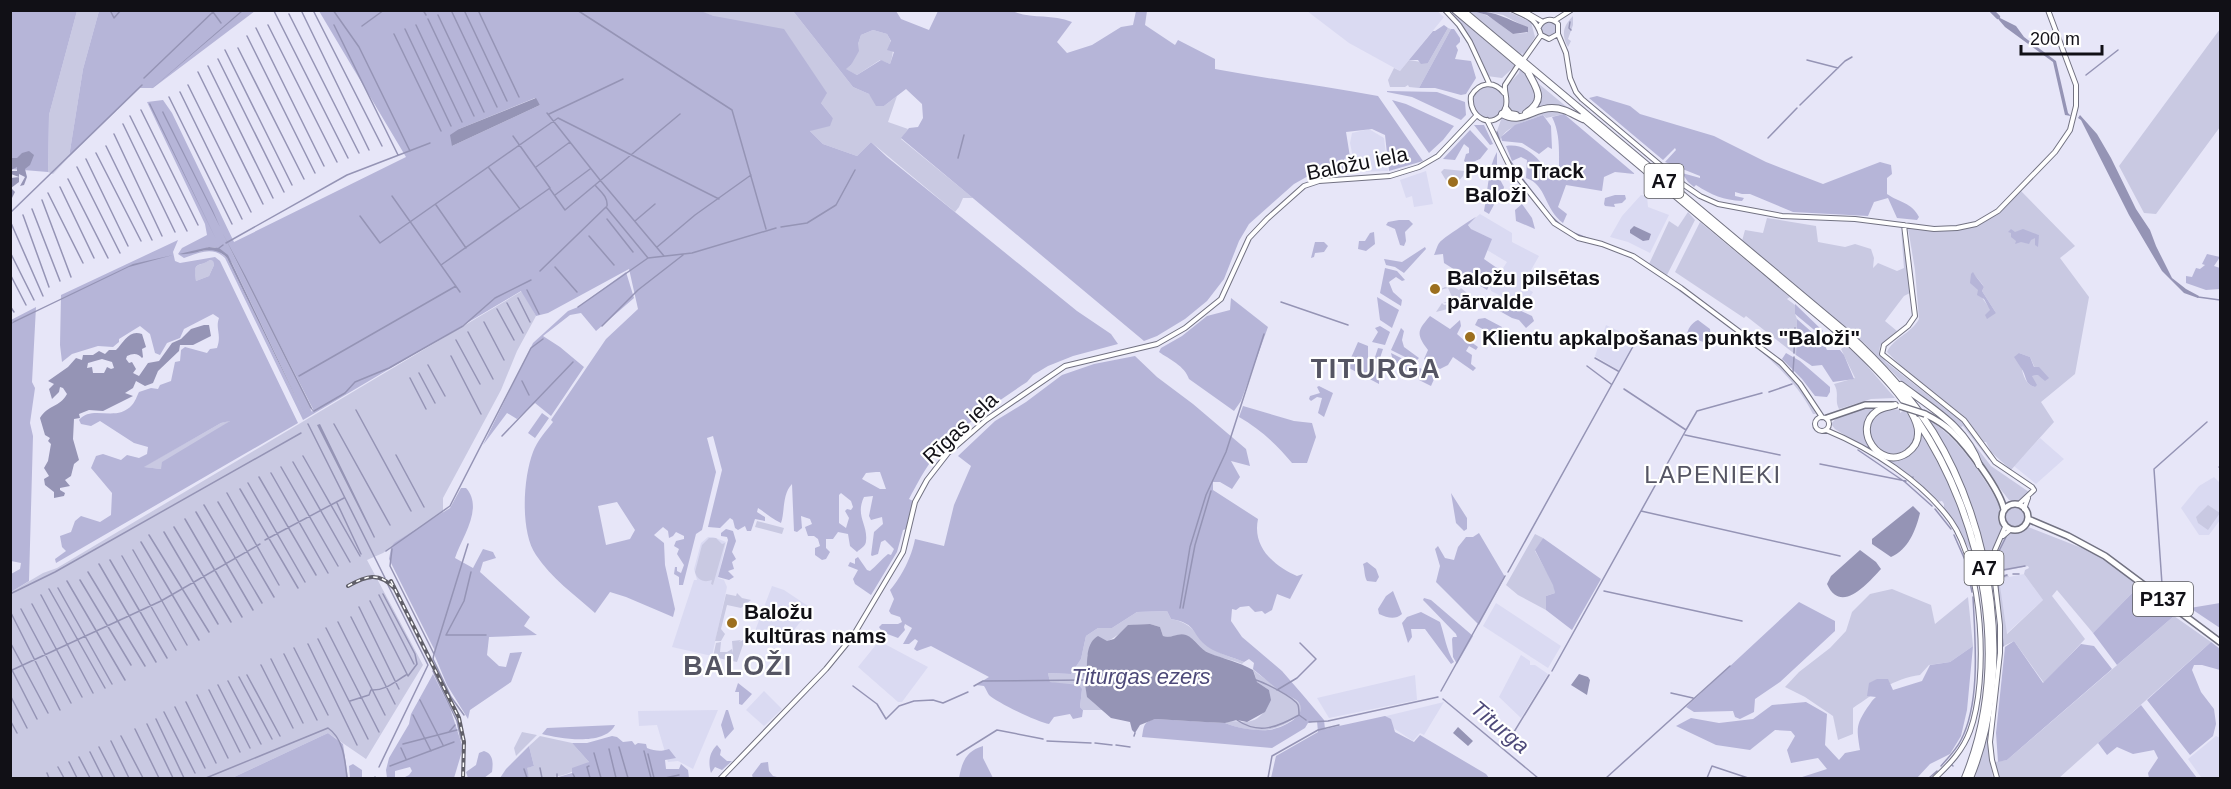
<svg xmlns="http://www.w3.org/2000/svg" width="2231" height="789" font-family="Helvetica,sans-serif">
<style>
.built{fill:#dadaf2}
.green{fill:#c9c9e2;fill-rule:evenodd}
.forest{fill:#b6b5d8;fill-rule:evenodd}
.water{fill:#9594b5;fill-rule:evenodd}
.lines{fill:none;stroke-linecap:round;stroke-linejoin:round}
.stream{stroke:#9594b5;stroke-width:1.5}
.river{stroke:#9594b5;stroke-width:4.5}
.secondary-casing{stroke:#727282;stroke-width:6}
.primary-casing{stroke:#727282;stroke-width:8}
.highway-casing{stroke:#727282;stroke-width:8}
.secondary{stroke:#fff;stroke-width:4}
.primary{stroke:#fff;stroke-width:5}
.highway{stroke:#fff;stroke-width:6}
.rail-casing{stroke:#605f69;stroke-width:4}
.rail{stroke:#fff;stroke-width:1.5;stroke-dasharray:4.5;stroke-linecap:butt}
.primary-bridge-casing{stroke:#727282;stroke-width:8;stroke-linecap:butt}
.primary-bridge{stroke:#fff;stroke-width:5}
.poi-dot{fill:#9c6f1f;stroke:#fff;stroke-width:2}
.labels{text-anchor:middle;dominant-baseline:central;stroke-width:4.5;stroke-linejoin:round;paint-order:stroke}
.shield{fill:#fff;stroke:#58585c;stroke-width:1.5}
.shield-label{font-size:20px;font-weight:bold;fill:#111016}
.street-label{font-size:21px;fill:#111016;stroke:#fff}
.poi-label{font-size:21px;font-weight:bold;fill:#111016;stroke:#fff;text-anchor:start}
.water-label{font-size:22px;font-style:italic;fill:#4d4979;stroke:#fff}
.quarter-label{font-size:24px;letter-spacing:1.5px;fill:#555563;stroke:#fff}
.district-label{font-size:27px;font-weight:bold;letter-spacing:1.5px;fill:#555563;stroke:#fff}
</style>
<rect width="100%" height="100%" fill="#e7e6f8"/>
<!-- built -->
<path class="built" d="M1436,10L1444,17L1400,71L1349,43L1307,11Z
M1369,129L1384,138L1388,171L1356,172L1350,143L1352,133Z
M1426,171L1433,204L1414,207L1412,196L1406,198L1400,180Z
M1641,195L1647,196L1648,207L1669,215L1650,253L1628,242L1610,237L1622,216Z
M1480,214L1512,233V242L1539,256L1522,286L1533,292L1525,305L1514,299L1511,301L1491,291L1490,287L1495,277L1498,276L1507,262L1487,250L1491,239L1471,229L1468,224Z
M1606,325L1637,340L1620,371L1595,356Z
M2040,438L2064,459L2036,484L2014,466Z
M2214,477L2220,483V520L2209,535H2199L2181,508L2199,486Z
M708,537H713L726,542L718,578L724,580L727,587L712,656L672,647L694,580H697L694,569L701,543Z
M2024,574L2043,600L2006,634L1999,579Z
M772,586L784,590L811,608L784,643L755,631Z
M1496,603L1561,646L1548,668L1483,626Z
M879,641L928,667L902,702H898L858,667Z
M1521,655L1530,661V665H1535L1548,674L1521,718L1499,697Z
M1415,675L1417,700L1329,718L1317,698Z
M764,691L782,709L764,726L746,710Z
M1444,702L1424,735L1420,733L1413,741L1378,718Z
M718,710L693,769L678,761L668,762L657,725L639,726L638,711Z
M2216,736L2220,738V778H2200L2201,777L2188,759Z"/>
<!-- green -->
<path class="green" d="M77,11H99L83,69L69,157L53,174L48,172L49,115Z
M698,11H793L853,87L869,94L884,106L897,96L888,122L908,129L901,139L973,198H963L959,207L955,212L871,142L857,156L823,144L810,131L833,118L821,103L714,16Z
M1448,11H1451L1515,66L1502,78L1487,76C1479,51 1467,29 1448,11Z
M1467,11C1485,10 1498,23 1513,34L1527,33L1528,28L1503,15L1483,11H1507L1526,20L1522,16L1533,22H1531L1535,37L1525,54L1523,56L1522,52L1521,56Z
M1573,16V25L1568,39L1571,41L1568,47C1561,35 1563,26 1573,16Z
M1541 29a8 8 0 1 1 16 0a8 8 0 1 1-16 0Z
M1448,28L1451,29L1419,88L1409,87L1408,85L1405,87H1390L1388,80L1394,68L1400,71L1409,60L1428,63Z
M2220,29V127L2156,214L2144,213L2119,166Z
M873,30L887,34C894,46 894,52 890,64L880,60L857,75L845,69L851,65L861,35Z
M1520,69L1531,79L1536,97C1532,107 1526,113 1514,113L1509,108L1506,87L1519,73Z
M1539,84L1568,108L1533,111L1540,94Z
M1472 102a16 16 0 1 1 32 0a16 16 0 1 1-32 0Z
M1551,111L1564,113V114L1546,118L1543,115C1529,120 1503,127 1500,141L1497,131L1502,117C1527,123 1530,113 1551,111Z
M1444,169L1464,171L1463,176L1454,186L1450,187L1441,172Z
M2021,191L2075,246L2060,258L2089,297L2075,374L2041,402L2054,422L2011,470L1991,452L1986,442H1984L1965,417L1902,367L1887,352C1893,338 1912,333 1919,319L1915,270L1908,228C1936,227 1964,236 1989,218C2001,210 2010,199 2021,191ZM2020,232L2039,235L2035,245L2036,237L2023,242L2012,233ZM1973,273C1976,278 1981,281 1984,287L1982,291L1996,313C1983,305 1977,287 1973,273ZM2019,353L2030,357L2038,375L2032,376L2035,387C2021,383 2022,365 2019,353Z
M1688,212L1695,220L1667,275L1649,264L1669,221L1678,227Z
M1767,218L1816,226L1818,242L1845,247L1855,244L1871,249L1874,258L1873,268L1878,263L1897,271L1904,268L1901,229L1912,292L1904,296L1885,321L1897,331L1880,346L1879,353L1886,362L1966,425L1990,459L1989,460L1963,426L1961,427L1991,466L2029,492L2021,501L2009,500L1987,472L1974,448L1944,414L1905,385L1864,343L1742,241L1745,230L1763,233Z
M1700,222L1790,297L1787,299L1795,305V314L1797,319L1796,355L1746,316L1744,318L1675,272Z
M210,260L213,261L214,265L209,276L196,281C193,261 197,268 210,260Z
M1669,284L1685,293C1730,326 1792,361 1816,414H1813C1786,359 1718,319 1669,284Z
M1450,285L1459,290L1461,288L1468,294L1464,293V298L1468,295V297L1463,305L1436,312L1442,303L1444,305L1451,304L1454,300L1456,301L1455,296C1452,301 1449,305 1443,302H1449L1453,299L1448,288L1439,290L1445,287L1448,288Z
M522,291L536,316L517,351L501,390L443,498V515L383,553L367,560L423,665L366,759L328,733L232,778H11V592L43,573L57,568Z
M1846,345L1862,360L1895,398L1871,399L1839,409C1834,400 1840,394 1834,384L1855,378L1841,349Z
M1879,407C1869,416 1857,443 1875,452C1882,456 1895,456 1903,457L1922,435C1945,471 1962,512 1972,553L1944,509V504L1942,501L1937,502L1895,467L1835,429L1831,424C1841,411 1864,408 1879,407Z
M1892,409L1900,410V413L1904,410C1907,414 1911,416 1913,421C1930,464 1860,463 1871,425C1874,415 1882,411 1892,409Z
M1927,419C1956,434 1985,478 2000,506L1998,520L2002,529L1995,544L1989,569L1975,521Z
M232,420L198,442L161,469L143,467L221,423Z
M2208,505L2220,513L2208,530L2198,523L2196,517Z
M2004 517a11 11 0 1 1 22 0a11 11 0 1 1-22 0Z
M757,521L784,528L782,534L755,527Z
M2028,527L2092,552L2140,585L2093,633L2057,590L2052,596L2085,639L2044,683L2014,641L2002,647L1997,576L2007,574L2009,577L1999,579L2007,634L2043,600L2024,574L2025,570L2029,568L2028,566L1999,572L1995,570L1997,552L2005,536Z
M1535,534L1543,538L1535,551L1554,585L1555,593L1546,596V610L1518,595L1506,585Z
M709,538H716L722,544L725,543L713,585L711,584L712,580C704,583 697,580 695,572L702,545Z
M1892,589L1931,605L1935,624L1968,597L1973,646L1950,662L1929,665L1920,675C1894,678 1874,694 1853,708V734L1838,740L1833,716L1805,697L1785,687L1799,672L1830,648L1846,631L1852,612L1870,594Z
M737,593L742,598L751,600L741,608L727,605L721,629L725,634L721,641H715L726,594L736,596Z
M1167,611L1171,619C1197,624 1196,639 1217,651C1225,656 1235,658 1244,662L1242,664C1231,659 1216,658 1205,651C1199,647 1194,638 1187,636C1178,632 1171,639 1163,636L1160,627L1150,624L1133,625L1087,655C1090,682 1075,693 1104,710H1083L1080,707L1082,689L1050,682L1048,673L1071,674L1081,659L1086,636L1098,628H1112L1137,612Z
M2174,616L2211,642L2059,778H1999L1995,762L2007,760Z
M745,639L737,662L713,657L716,643L721,642L720,652H727L732,649L733,653L732,641L741,640L739,642Z
M1253,669C1262,679 1298,699 1301,706C1306,717 1275,730 1266,730C1253,731 1237,728 1225,723C1232,720 1237,722 1245,722C1261,722 1272,705 1269,690L1257,682Z
M1990,720L1987,742L1993,778H1972L1988,721Z
M522,732L537,735L516,756L514,748Z
M540,736L572,743L589,762C567,777 556,778 529,778L526,768L534,766L529,746Z"/>
<!-- forest -->
<path class="forest" d="M698,10L714,16L784,29L827,93L821,103L833,118L830,126L810,131L823,144L857,156L871,142L887,157L1077,311L1111,334L1118,344L1073,356L1048,366L1033,375L1027,382C995,403 961,426 936,455C925,468 917,484 909,499L913,501L906,529L903,530L897,552L871,595L855,584L853,579L858,570L848,566L850,562L855,564V559L858,557L867,570L870,571C877,565 881,560 888,554L891,555L894,549L885,540L881,542L878,554L872,556L871,555L874,532L883,524L882,517L871,520L869,516L873,496L864,497C855,516 868,524 866,541C866,546 860,549 857,552L850,546L848,534L838,532L833,539H826V548L830,552L826,559L822,560L815,555V548L820,546L818,539L814,536H808L805,527L812,524L810,519L801,516L802,528L797,532L794,531L792,484C782,494 785,512 781,523C772,519 766,513 758,508L757,512L765,517V521L755,519L751,531H747L745,526L738,530L735,528L733,520L730,518L720,528L708,527L722,470L713,436L707,438L716,472L702,530L696,534L683,585H679V577L674,574L675,567H677V571L681,573L684,565L677,554L679,549L674,546L676,541L684,539V536L676,532L673,536L669,538L668,531L663,527L654,535L664,543L665,565L675,609L673,617L626,597L610,592L595,613C575,595 551,578 536,555C520,532 523,478 533,452C537,441 546,431 553,422L551,420L553,417L606,339L638,309L629,269L548,313L536,316L521,291L303,420L225,258C213,246 198,253 184,258L178,254L182,248L207,235L205,224L147,102L163,100L172,113L234,242L406,157L319,11ZM535,98L540,105L452,146L459,129ZM223,234L313,409L312,412ZM209,247C221,247 225,253 232,263L305,416L227,258L216,249L196,252ZM876,472H880L886,489H880L862,479L866,473ZM841,493L851,501L853,507L851,510L847,509L845,511L849,518L846,528L839,523V495ZM617,502L635,530L630,539L606,545L598,506Z
M1010,10C1031,20 1050,13 1072,22L1057,42L1067,53L1092,45L1121,27L1133,25L1136,11H1147L1145,25L1175,45L1178,40L1215,59V69C1269,79 1324,86 1378,96L1423,161L1389,171L1385,135L1372,129L1346,132L1350,157L1344,159L1347,173L1310,175L1294,184L1249,224L1239,241L1224,279L1207,301L1185,319L1157,336L1144,341L901,138L909,128L918,127L923,118L922,104L906,89L884,106H876L869,94L853,87L793,11H896L901,19L929,30L938,11ZM873,30L887,34L891,41L887,50L894,52L890,64L881,60L857,75L846,69L851,65L859,51L858,44L861,35Z
M10,11H77L49,115L48,172L11,169Z
M99,11H255L153,88H140L69,157L83,69Z
M1444,25L1448,28L1428,63L1421,64L1418,60H1409L1433,31H1435Z
M1451,29H1454L1460,38V42L1456,46L1458,50L1455,59L1471,61L1476,78L1466,94L1461,95L1435,88H1419Z
M1387,91L1437,92L1465,102L1466,115L1461,120L1412,97L1387,92Z
M1597,96L1630,106L1640,114L1714,136L1766,162L1823,184L1880,162L1891,165L1892,174L1887,178V194C1900,203 1911,202 1919,217L1917,220L1897,218L1888,198L1874,202L1868,216L1793,212L1750,194H1742L1735,192V196L1744,198L1742,201C1724,200 1711,195 1696,185L1694,187L1688,182L1682,173L1700,178V176L1665,162L1676,150L1675,148L1663,160L1589,98Z
M1392,100L1406,104L1454,126L1443,140L1429,153Z
M1564,114L1635,174L1615,172L1604,177L1602,191L1566,185L1558,207L1567,214L1563,223C1544,209 1547,185 1526,178L1527,160L1521,157L1512,161L1506,146C1526,143 1536,157 1549,171L1559,167C1559,149 1560,133 1552,117Z
M1543,115L1551,126L1552,149L1548,147L1539,154L1522,143L1502,141L1501,137L1515,125Z
M1474,125H1484L1493,144L1490,145Z
M1470,130L1488,149L1480,159L1468,164L1464,161L1466,154L1469,153V148L1464,144L1455,160L1443,159Z
M1497,152V174L1504,187L1503,196L1496,201L1489,214L1484,211C1488,193 1488,167 1497,152Z
M1625,195L1626,199L1622,203L1614,204L1615,207L1605,206L1604,204L1605,198L1615,195Z
M1522,204L1532,218L1535,229L1516,221L1515,210Z
M1476,217L1468,225L1471,229L1492,239L1484,259L1497,268L1491,273L1493,277L1487,290L1444,263L1443,254L1434,255C1436,251 1437,245 1440,242C1442,239 1472,219 1476,217Z
M1399,220H1409L1413,224L1405,232L1406,241L1404,246L1400,245L1395,229L1386,225L1388,222Z
M2011,229L2015,232L2023,229L2039,235L2038,247L2035,245V238L2031,240L2029,244L2021,242L2015,244L2016,241L2011,237V233L2008,232Z
M1374,232L1375,244L1366,251L1358,249L1359,241H1365L1370,233Z
M178,240L173,252L175,261L180,263L215,257L220,261L298,423L56,563L55,559L66,551L62,547L60,536L71,532L75,521L81,516L100,522L111,515L112,493L91,468L96,456L103,454L121,460L127,455L139,458L147,454L148,447L134,443L100,421L91,426L81,424L79,420C92,404 116,423 132,405C135,402 137,396 139,392L151,388L158,389L160,385L171,381L175,362L180,361L181,350L185,347L207,353L210,349L217,348C222,334 215,329 219,318L213,314L184,329L180,338L167,343L160,355L155,353L150,334L140,326L119,339V342L113,347L98,346L72,354L62,362L60,345L61,295ZM210,260L213,261L214,265L209,276L196,281C193,260 198,268 210,260ZM230,421L162,462L161,469L144,467L221,423Z
M1315,242H1324L1328,246L1324,252L1315,253L1314,257L1311,258Z
M1425,247L1426,249L1404,273L1395,267L1386,265L1384,259L1402,262Z
M2207,254L2220,257L2214,266L2220,268V289L2206,290L2186,283V276L2192,277L2196,268L2200,269L2205,265L2202,264Z
M1385,268L1397,271L1405,280L1402,281L1396,277L1389,282L1393,292L1402,300L1401,306L1380,293Z
M626,272L634,298L596,331L581,313L570,315L543,336L560,347L584,367L551,416L535,403L517,419L507,413L483,445L533,343L568,311L578,307Z
M1973,272C1976,278 1980,281 1984,287L1982,291L1996,313L1987,319L1985,315L1990,310L1984,299L1977,295L1978,290L1970,283L1971,274Z
M1377,297L1399,310L1392,328L1380,320Z
M1231,298L1268,327L1241,401L1234,411L1189,379C1185,366 1169,359 1159,352L1161,348L1182,336L1207,316L1230,310Z
M1500,301L1532,316L1534,321L1526,328L1519,320L1512,318L1496,309Z
M1795,304L1823,331L1819,334L1795,314Z
M36,307L32,382L35,388L30,423L33,436L29,581L11,592V574L20,569L21,563L11,561V320Z
M1430,316L1450,329L1460,320L1461,326L1457,334L1465,341L1471,342L1478,347L1476,350L1469,346L1466,351L1472,355L1471,364L1476,368L1473,371L1453,357L1448,365L1440,369L1424,359L1428,350C1416,334 1417,331 1430,316Z
M1485,318L1502,327L1501,334L1498,337L1475,325L1478,319Z
M1797,319L1823,342L1827,350H1840L1844,355L1854,379L1833,382L1822,365L1812,366L1796,355Z
M1698,320L1710,329L1711,340L1707,343L1687,337C1686,331 1692,322 1698,320Z
M1380,326L1390,332L1385,345L1372,342L1378,332L1375,328Z
M1401,328L1404,331L1402,340L1404,347L1419,358L1415,362L1391,350Z
M1358,342L1368,346V360L1373,363L1378,348L1383,349L1379,361V384L1347,367Z
M1391,353L1413,364L1411,371H1406L1400,362L1394,365Z
M1786,353L1800,361L1830,387V392L1827,397L1815,396L1802,379L1782,359Z
M2019,353L2030,357L2034,367H2039L2049,378L2045,381L2038,375L2032,376L2037,385L2035,387C2025,384 2027,379 2023,371C2020,366 2017,362 2014,357Z
M1135,356L1157,377L1193,404L1246,449L1250,466L1231,461L1240,477L1232,489L1220,482H1213V490L1258,519C1252,547 1274,566 1297,576L1303,574L1290,599L1277,594L1272,610L1265,614L1262,611L1255,612L1249,606L1240,607L1236,610L1232,609L1231,621L1242,637L1282,671L1302,694L1324,720L1325,729L1385,716L1391,719L1395,732L1414,742L1420,735L1486,774L1489,778H1271L1276,756L1318,732L1317,721L1308,723L1305,728L1272,748L1142,737C1144,726 1143,722 1155,719L1225,723C1237,728 1255,731 1268,730C1281,729 1313,714 1296,700L1276,688L1253,669L1254,663L1249,659L1244,662C1233,657 1218,654 1208,647C1190,634 1199,624 1171,619L1167,611L1137,612L1112,628H1098L1086,636L1081,659L1071,674L1048,673L1050,682L1079,685L1082,689L1080,707L1083,710L1082,717L1073,719L1070,714L1054,717L1049,724C1039,723 996,702 989,695C987,692 986,689 984,686L976,685L989,677L931,646L917,651L914,649L918,641L915,639L909,644H903L912,628L905,624L904,627L905,630L898,638L882,632L879,627L882,624H898L902,622L900,617L891,614L889,611L894,599L890,590C901,578 912,556 915,539L944,546L954,505L971,466L958,456L995,421L1026,402L1062,375L1094,364Z
M1420,368L1435,377L1431,386L1419,380L1417,369Z
M1319,386L1333,393L1324,417L1318,413L1322,398L1317,397L1311,401L1309,399L1310,396L1320,393L1317,387Z
M1243,406L1294,421L1312,423L1316,437L1307,463H1292C1277,445 1259,428 1239,417Z
M542,413L549,418L535,438L528,433Z
M461,488H466C484,508 462,537 455,558L473,568L483,549L493,552L496,558L483,562L480,572L530,617L524,626L537,635L489,637L487,655L499,666L506,667L510,653L522,652L511,682L470,710L468,719L447,685L434,654L435,651L389,559L391,548L394,543L450,508Z
M1451,493L1467,518V529L1464,531L1456,523Z
M726,529L733,531L736,541L732,552L736,559L732,562L734,569L728,571L734,577L729,580L718,577L728,540L727,537L721,536V533Z
M1479,533L1505,577L1479,625L1436,582L1440,566L1435,549L1438,546L1445,558L1454,560L1458,547L1466,537H1473Z
M1543,538L1601,579L1572,630L1546,610V596L1555,593L1553,585L1535,550Z
M1367,562L1376,569L1379,577L1376,582L1367,581C1364,576 1365,570 1363,564Z
M2140,585L2174,616L2117,665L2093,633Z
M1393,591L1402,614C1395,620 1388,618 1379,614L1378,609L1386,596Z
M1424,598L1431,600L1473,636L1457,664L1453,657L1452,639L1453,637H1457L1456,634L1425,602L1423,600Z
M1799,602L1835,621V631L1780,682L1755,699L1754,712L1740,719L1735,717L1733,711L1694,712L1686,707Z
M2220,603V628L2190,608Z
M1421,612L1440,622C1445,637 1446,649 1454,662L1451,664L1425,629H1411L1412,637L1408,643L1402,623L1407,617Z
M2014,641L2043,683L2081,644L2094,646L2112,669L2007,760L1998,762L1996,733L2005,647Z
M2211,642L2220,649V670L2202,665H2194L2192,670L2201,692L2214,709L2216,724L2213,736L2190,755L2147,700Z
M1973,646L1967,710L1961,736L1950,754L1930,764L1917,778H1799L1827,769L1818,758L1791,763L1787,750L1795,736L1791,731L1775,730L1750,750L1716,745L1676,726L1691,718L1719,723L1753,719L1772,705L1806,702L1827,714L1825,745L1839,760L1845,753L1860,750C1857,730 1855,726 1867,708C1871,703 1871,701 1876,697L1867,696L1869,683L1877,679H1888L1893,690L1922,681L1930,665L1950,662Z
M433,674L450,708L463,748L454,778H403L409,775L412,771L410,767L395,771V778H387L386,770L389,758L409,724L411,714Z
M738,683L752,694L742,705L739,704V692H735Z
M2141,705L2197,778L2170,777L2149,778L2148,773L2158,758L2154,750L2133,754L2117,747L2107,755L2098,743Z
M726,710H728L734,729L725,739L721,725Z
M615,725C605,746 561,739 542,734L547,728Z
M328,733L343,744L348,778H232Z
M612,736L617,737L623,742L632,741L635,745L638,743L646,744L647,748C655,751 661,752 669,749L676,758L665,760L666,769H679L681,764L688,770L689,778H555L572,773V768L589,762L572,743H587Z
M717,745L721,750L720,755L727,761H732L722,770L715,767L711,773C708,762 709,753 717,745Z
M529,746L534,766L527,768L529,778H500L506,769Z
M983,746V758L993,778H959C962,762 966,751 983,746Z
M484,751C494,754 493,764 492,772L484,778H468L466,772L476,765L479,753Z
M768,762L769,771L773,776L781,778H753L752,775L761,763Z
M353,764L362,770V778H350L349,766Z"/>
<!-- water -->
<path class="water" d="M241,11H243L149,91Z
M1473,11C1494,10 1509,20 1528,27V32L1513,34L1487,15Z
M1998,17L2016,26L2024,37L2056,61L2068,113L2071,116L2065,115L2053,62L2005,27L1999,20Z
M536,98L540,105L452,146L450,135L459,129Z
M150,103L216,239L149,104Z
M163,111L213,211L220,227L162,112Z
M2080,115L2097,134L2111,158L2136,209L2150,230L2156,246L2172,278L2186,289L2199,296L2198,298L2184,293L2162,271L2129,215L2081,120L2078,118Z
M29,151L34,155L30,165L25,169L27,177L24,185L20,186L25,177L19,174V182L11,188L15,192L11,200V178L19,177L11,174V171H17V167L11,170V158H17L22,153Z
M1634,226L1651,234L1649,240L1643,241L1630,233V230Z
M223,234L245,275L314,412L310,408Z
M209,247L219,248L228,255L305,416L227,258C212,242 196,256 179,254Z
M173,255L129,267L11,324L14,321L133,264Z
M204,325H209L211,336L193,345H180L179,351L158,371L153,383L145,386L136,381L133,388L125,393L133,396L103,411L89,410L79,414L80,418L74,419L73,439L79,460L74,464L71,476L65,480L70,486L60,488V490L65,493L64,496L54,498V492L45,485L44,479L49,476L44,468L48,461L51,444L48,441L50,438L45,435L40,418C48,405 60,407 67,394L63,388L60,387L59,392L52,399L49,389L54,384L48,381L68,367L76,358L82,360L83,355H93L99,351L105,354L109,350H116C124,342 129,329 142,334L146,347L142,349L143,357L142,358C138,353 133,353 127,356L126,359L129,363L132,362L136,369L133,373L139,376L148,363L159,361L172,343L181,339L191,329ZM102,359L112,362L114,368L111,369L107,367L104,373H93L92,367L87,368L88,363Z
M320,424L375,537L374,538L317,425Z
M1913,506L1920,513C1916,530 1908,550 1891,557L1872,544V539Z
M1860,550L1876,562L1881,569C1867,584 1841,615 1827,584L1831,576Z
M1150,624L1160,627L1163,636C1171,639 1178,632 1186,635C1195,638 1200,650 1209,653C1224,659 1239,662 1253,670L1257,682L1269,690L1271,700L1265,712L1247,722L1237,720L1225,723L1205,722L1155,719L1140,725L1135,733L1132,730L1130,722L1111,718L1087,697L1083,672L1087,669C1087,657 1087,642 1098,636L1107,641L1114,639L1128,625Z
M1579,674L1588,677L1590,680L1587,695L1571,685Z
M1458,727L1473,741L1468,746L1453,733Z"/>
<g class="lines">
<!-- stream -->
<path class="stream" d="M110,10L114,18L121,10
M301,10L369,150
M333,10L359,47L410,151
M423,10L426,15
M451,10L497,107
M464,10L507,101
M478,10L519,97
M577,10L732,110L766,229
M1561,10V11
M274,11L348,158
M1538,11V10
M213,12L221,23
M314,12L382,146
M289,14L359,153
M438,15L484,112
M428,19L474,116
M1570,22L1569,28L1571,30
M268,25L337,162
M334,25L398,155
M416,25L462,122
M362,26L384,10
M256,28L324,166
M405,29L451,126
M394,34L441,131
M247,36L315,173
M238,48L304,179
M225,50L292,185
M218,59L284,192
M1807,60L1838,68
M208,66L273,198
M198,72L263,204
M2086,75L2118,50
M144,78L215,10
M188,85L251,212
M180,92L242,219
M169,97L232,224
M1800,105L1845,61L1852,57
M141,110L198,225
M547,113L600,180L664,256
M549,114L623,79
M130,116L187,231
M123,124L175,232
M1497,132L1501,145
M114,134L162,236
M1768,138L1797,108
M106,146L152,240
M96,153L141,241
M1506,155L1517,171
M958,158L964,135
M86,159L128,246
M77,167L120,253
M536,167L570,142
M489,168L520,209
M1521,177L1544,207
M68,179L108,258
M595,185C601,192 608,197 607,206
M60,187L94,258
M550,189L565,210L680,114
M48,193L83,263
M555,195L590,169
M392,196L460,292
M42,200L71,277
M436,205L466,248
M32,209L60,281
M10,213L142,85
M23,215L49,287
M360,216L380,243L558,118L719,199
M1552,217L1562,226
M607,219L633,252
M635,221L655,204
M11,223L43,296
M781,227L807,223L836,205L855,170
M1571,232L1592,240
M589,236L614,265
M226,243L347,175L430,143
M657,247L695,215L751,175
M219,248L223,245
M10,252L34,300
M441,265L550,188L513,136
M555,267L577,292
M540,271L606,207L648,258L692,253L776,228
M10,274L26,305
M527,290L539,314
M2198,297L2220,300
M518,298L530,322
M1281,302L1348,325
M507,303L523,333
M10,306L14,312
M578,307L648,258
M497,309L514,340
M484,322L504,360
M602,326L638,290L683,255
M468,332L493,379
M456,340L480,384
M1794,353L1795,328
M451,356L481,414
M1595,358L1618,371
M428,365L445,396
M1587,366L1611,384
M1793,372L1794,357
M419,373L435,403
M299,376L456,286
M410,378L426,409
M522,381L529,395
M1769,392L1792,384
M356,410L411,511
M314,411L345,393L355,382L389,368L463,326L495,298L531,280
M308,424L385,578
M334,424L390,525
M1686,430L1697,411L1762,393
M1685,435L1780,455
M502,436L573,362
M1868,447L1869,449
M1858,450L1905,482L1932,506
M396,455L424,507
M303,456L360,556
M293,462L350,562
M1820,464L1906,481
M281,467L338,566
M2219,467L2220,468
M271,473L328,573
M259,477L316,575
M1912,478L1913,477
M248,483L305,582
M240,489L298,588
M227,493L279,585
M218,502L274,597
M337,503L361,554
M204,505L262,603
M1935,509L1951,529
M1641,511L1840,556
M196,512L253,610
M185,519L242,617
M174,527L231,622
M164,532L218,624
M149,535L209,632
M1954,535L1965,560L1972,592
M2006,537L1998,553L1997,571L2025,566
M265,540L344,498
M141,542L199,640
M392,549L390,566L434,654L433,659L451,697L464,715
M133,550L187,645
M386,551L450,506L531,348L543,339
M122,556L176,650
M110,560L167,658
M99,564L156,662
M88,572L145,666
M471,572L464,601L446,635H486
M1508,572L1636,341
M2013,574H2019
M80,580L131,665
M67,581L125,680
M2162,584L2154,469L2207,422
M58,588L112,684
M49,589L105,688
M1604,591L1742,621
M10,594L55,572L301,433
M41,595L93,693
M379,595L414,664
M370,601L408,676L417,664L415,654L383,594
M32,604L82,697
M359,607L399,689
M1180,608L1190,547L1206,495L1226,452L1264,334
M1183,608L1195,545L1211,491
M21,609L71,703
M11,613L60,710
M351,617L395,704
M338,622L385,715
M326,628L379,732
M318,639L368,739
M10,642L48,713
M308,644L357,745
M2003,646L1997,579L2007,575
M294,648L328,715
M284,654L317,720
M434,654L468,544
M271,659L303,723
M261,665L293,728
M10,666L37,719
M10,671L161,601L260,544
M433,671L457,721L461,739
M1552,671L1686,430L1624,389
M247,675L280,736
M239,677L272,739
M1256,680C1265,683 1294,697 1298,705C1299,708 1299,712 1299,715L1306,720
M228,681L261,744
M218,685L250,748
M853,686L877,704L886,719L899,706L914,701L933,700L943,703L968,692
M974,686L983,681L1084,680
M209,690L240,752
M1277,690L1297,678L1316,659L1300,643
M1441,691L1505,576
M1671,693L1693,698
M10,695L27,728
M197,695L228,758
M1443,699L1538,778
M420,700L443,745
M350,701L369,695L371,690C385,691 394,682 406,675
M186,702L216,763
M175,707L205,768
M164,712L195,773
M413,715L431,751
M156,719L184,778
M10,720L17,733
M1237,720C1259,735 1278,727 1299,715
M1309,722L1328,721L1438,697
M147,724L173,778
M135,729L159,778
M449,732L455,725
M121,736L143,778
M1134,736L1135,733
M111,741L129,778
M1047,741L1091,743
M1095,743L1112,745
M403,744L457,730
M1116,745L1130,747
M1506,745L1549,675
M99,747L115,778
M619,747L628,778
M401,748L406,759
M609,749L616,778
M644,751L651,778
M90,752L103,778
M594,753L601,778
M648,754L654,778
M957,755L997,730L1043,739
M79,757L90,778
M69,762L77,778
M1952,765L1953,766
M390,766L454,742
M589,766L587,767L590,778
M1941,766C1948,758 1956,750 1961,740C1981,702 1975,639 1973,597
M58,767L64,778
M379,767L428,665L388,585
M540,768L542,778
M524,769L527,778
M47,773L49,778
M557,774V778
M573,774L575,778
M206,778L328,728C344,739 345,761 347,778
M375,778V777
M665,778L679,775
M1268,778L1272,756L1318,730L1339,725
M1606,778L1730,666
M1707,778L1712,766L1748,778
M1929,778L1937,771"/>
<!-- river -->
<path class="river" d="M1991,10L1998,17"/>
<!-- secondary casing -->
<g class="secondary-casing">
<path id="secondary" d="M1445,10L1459,25L1470,42L1489,83
M1513,10C1529,17 1536,19 1541,35L1524,59
M1522,10L1543,22
M1554,21L1571,10
M1539,27C1543,19 1552,17 1558,24V34L1566,53L1570,78L1576,92L1582,99L1684,185L1700,196L1718,204L1782,216L1855,219L1934,229L1957,228L1976,224L1998,211L2055,152L2070,130L2076,106V85L2048,10
M1541,35L1549,39L1558,34
M1504,93C1494,80 1479,82 1471,96C1468,119 1495,131 1505,109C1509,101 1504,93 1505,85L1517,67
M1487,120L1511,169L1554,223L1578,238L1602,244L1633,256L1681,288L1781,363L1800,384L1822,417
M1904,225L1915,316L1908,326L1884,345L1882,354L1964,420L1995,462L2032,487L2034,490L2018,505
M1815 424a7 7 0 1 1 14 0a7 7 0 1 1-14 0Z
M1826,430C1872,449 1922,481 1951,521C1983,566 1989,680 1970,731C1963,750 1950,764 1935,778
M2024,509L2028,498
M2003,536L2010,530
M721,778L826,669L853,636L903,552L915,502L927,480L948,453L986,420L1065,366L1157,344L1185,328L1221,299L1249,238L1267,219L1304,186L1319,181L1390,176L1419,167L1438,156L1476,116
M1997,778L1992,760L1990,742L2000,653V625L1993,565L1995,550L2005,527"/>
</g>
<!-- primary casing -->
<g class="primary-casing">
<path id="primary" d="M1925,414C1935,419 1944,424 1952,432C1967,446 2001,491 2004,510
M1827,418L1865,405H1892
M2002 517a13 13 0 1 1 26 0a13 13 0 1 1-26 0Z
M2028,519L2068,536L2105,556L2220,642"/>
</g>
<!-- highway casing -->
<g class="highway-casing">
<path id="highway" d="M1455,10L1526,70
M1462,10L1847,333C1880,363 1909,395 1933,432C1993,529 2014,672 1970,778
M1506,109L1510,114L1516,115
M1526,113C1548,99 1535,87 1527,70
M1502,114C1522,125 1532,108 1552,108C1564,108 1572,114 1583,119
M1582,117L1839,333C1859,352 1920,406 1918,434C1918,442 1914,448 1907,453C1880,471 1851,429 1877,411C1883,407 1889,407 1895,405
M1901,385C1931,408 1967,427 1979,465
M1917,420C1985,521 2012,663 1965,778"/>
</g>
<!-- secondary -->
<use href="#secondary" class="secondary"/>
<!-- primary -->
<use href="#primary" class="primary"/>
<!-- highway -->
<use href="#highway" class="highway"/>
<!-- rail casing -->
<g class="rail-casing">
<path id="rail" d="M391,581L459,718L464,742L463,778
M348,586C366,576 379,571 395,589"/>
</g>
<!-- rail -->
<use href="#rail" class="rail"/>
<!-- primary-bridge casing -->
<g class="primary-bridge-casing">
<path id="primary-bridge" d="M1900,406L1925,414"/>
</g>
<!-- primary-bridge -->
<use href="#primary-bridge" class="primary-bridge"/>
</g>
<!-- markers -->
<g class="poi-dot">
<circle cx="1453" cy="182" r="6"/>
<circle cx="1435" cy="289" r="6"/>
<circle cx="1470" cy="337" r="6"/>
<circle cx="732" cy="623" r="6"/>
</g>
<g class="labels">
<!-- shield labels -->
<g class="shield">
<rect x="1644.5" y="164" width="39" height="34" rx="4.5"/>
<rect x="1964.5" y="551" width="39" height="34" rx="4.5"/>
<rect x="2133" y="582" width="60" height="34" rx="4.5"/>
</g>
<g class="shield-label">
<text x="1664" y="181">A7</text>
<text x="1984" y="568">A7</text>
<text x="2163" y="599">P137</text>
</g>
<!-- street labels -->
<g class="street-label">
<text transform="translate(1357 163) rotate(-11)">Baložu iela</text>
<text transform="translate(960 428) rotate(-43)">Rīgas iela</text>
</g>
<!-- poi labels -->
<g class="poi-label">
<text x="1465" y="170">Pump Track<tspan x="1465" dy="24">Baloži</tspan></text>
<text x="1447" y="277">Baložu pilsētas<tspan x="1447" dy="24">pārvalde</tspan></text>
<text x="1482" y="337">Klientu apkalpošanas punkts "Baloži"</text>
<text x="744" y="611">Baložu<tspan x="744" dy="24">kultūras nams</tspan></text>
</g>
<!-- water labels -->
<g class="water-label">
<text x="1141" y="676">Titurgas ezers</text>
<text transform="translate(1500 727) rotate(40)">Titurga</text>
</g>
<!-- quarter labels -->
<g class="quarter-label">
<text x="1713" y="474">LAPENIEKI</text>
</g>
<!-- district labels -->
<g class="district-label">
<text x="1376" y="369">TITURGA</text>
<text x="738" y="666">BALOŽI</text>
</g>
</g>
<!-- border -->
<rect width="2231" height="789" fill="none" stroke="#111016" stroke-width="24"/>
<!-- scale -->
<path d="M2021 45v9h81v-9" fill="none" stroke="#111016" stroke-width="3"/>
<text x="2030" y="45" font-size="18" fill="#111016" stroke="#ffffff" stroke-width="4.5" paint-order="stroke">200 m</text>
</svg>
